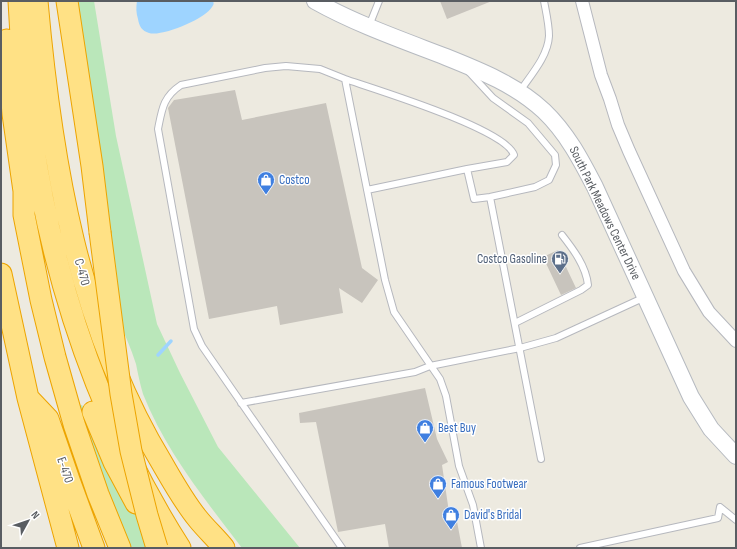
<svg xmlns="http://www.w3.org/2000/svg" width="737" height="549" font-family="'Sofia Sans Condensed',sans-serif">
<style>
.green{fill:#bae7ba}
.water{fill:#9ed4ff}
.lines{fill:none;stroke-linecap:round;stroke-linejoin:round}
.stream{stroke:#9ed4ff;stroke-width:3.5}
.building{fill:#c8c4bd}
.lane-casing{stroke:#b6b8be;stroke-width:8}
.street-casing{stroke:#b6b8be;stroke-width:14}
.secondary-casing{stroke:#b6bac0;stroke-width:18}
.highway-casing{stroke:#eda400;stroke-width:23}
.lane{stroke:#fff;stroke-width:6}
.street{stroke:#fff;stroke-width:12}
.secondary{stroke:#fff;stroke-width:16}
.highway{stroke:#ffe185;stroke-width:21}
.highway-bridge-casing{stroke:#eda400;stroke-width:23;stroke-linecap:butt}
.highway-bridge{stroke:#ffe185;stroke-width:21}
.labels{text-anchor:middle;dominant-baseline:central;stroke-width:3;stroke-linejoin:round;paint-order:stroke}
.shop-label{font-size:13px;fill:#366cbe;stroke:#fff;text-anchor:start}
.street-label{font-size:13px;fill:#595d62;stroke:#fff}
.service-label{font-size:13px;fill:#4e5e75;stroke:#fff;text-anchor:end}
</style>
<rect width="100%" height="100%" fill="#edeae0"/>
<!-- green -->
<path class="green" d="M74,1H94L116,136L157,324L180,373L218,447L300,548H242C206,501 165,450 143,394C140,384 138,374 136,364C131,348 124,333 118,318Z
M82,405L98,440L144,531L150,548H129L77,406Z"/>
<!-- water -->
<path class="water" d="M137,1H213C214,4 214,4 212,7C205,19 162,37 149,33C142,31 139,26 138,19C136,13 136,7 137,1Z"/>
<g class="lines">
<!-- stream -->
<path class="stream" d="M158,355L171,341"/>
</g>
<!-- building -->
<path class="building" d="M440,1H492L447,19Z
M235,90L242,120L326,103L362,268L378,280L362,303L339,288L343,313L280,325L277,306L209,319L168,108L174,100Z
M558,250L576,288L561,295L543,257Z
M425,388L437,439L448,462L442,465L449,512L455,511L462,548H389L385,524L338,532L316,422L300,423L299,413Z"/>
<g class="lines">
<!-- lane casing -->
<g class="lane-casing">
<path id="lane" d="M369,26L379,1
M345,79C374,89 506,129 514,155L507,162L467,169L474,199L490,197L535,187L549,180L556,165L555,155L528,123L493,98L469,72
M520,91C531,75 548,56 549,36C549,24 546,12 544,1
M367,190L467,169
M490,197L541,459
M515,323L581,290L588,285C586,266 573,249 562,235
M241,403L415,372L430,366L520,348L556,338L645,297
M342,548L202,346L194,329L158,129C162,109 163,97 181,85L265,68L286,66L320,69L345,79L385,280L394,312L440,379L446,396L459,466L473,505L481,548
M580,548L718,518L720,507L736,520"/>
</g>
<!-- street casing -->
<g class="street-casing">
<path id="street" d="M582,1L601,75L610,99L618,125L629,151L684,271L709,312L736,341"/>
</g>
<!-- secondary casing -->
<g class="secondary-casing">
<path id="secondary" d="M315,1C356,24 402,40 446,57C481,71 516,85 544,111C567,133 581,160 595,187L691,397L711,429L736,456"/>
</g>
<!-- highway casing -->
<g class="highway-casing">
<path id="highway" d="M19,1C28,195 75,383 180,548
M37,1C51,160 78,325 162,463C173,482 184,502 198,519C206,529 216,538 224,548
M67,1L92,166L100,232
M7,40L13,114L24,191V215L41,300L55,357L74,424L98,494L120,548
M1,274L28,398L68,548
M30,400L48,419L69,480L94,548
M93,412L114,462L136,503"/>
</g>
<!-- lane -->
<use href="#lane" class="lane"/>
<!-- street -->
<use href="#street" class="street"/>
<!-- secondary -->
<use href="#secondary" class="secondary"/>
<!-- highway -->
<use href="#highway" class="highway"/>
<!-- highway-bridge casing -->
<g class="highway-bridge-casing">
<path id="highway-bridge" d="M100,232L121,394L131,451L147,515L157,548"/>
</g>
<!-- highway-bridge -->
<use href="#highway-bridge" class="highway-bridge"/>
</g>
<!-- icons -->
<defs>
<g id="shop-pin" transform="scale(0.9)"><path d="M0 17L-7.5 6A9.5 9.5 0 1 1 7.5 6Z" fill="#3f7fe0" stroke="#fff"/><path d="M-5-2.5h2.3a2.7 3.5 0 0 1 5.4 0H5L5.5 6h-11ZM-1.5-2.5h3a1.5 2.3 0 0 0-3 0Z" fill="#fff"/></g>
<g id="fuel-pin" transform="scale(0.9)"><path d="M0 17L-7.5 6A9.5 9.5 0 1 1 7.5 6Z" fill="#5c6f8a" stroke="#fff"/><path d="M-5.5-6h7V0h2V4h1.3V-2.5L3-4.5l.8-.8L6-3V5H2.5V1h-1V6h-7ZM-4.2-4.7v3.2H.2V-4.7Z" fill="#fff"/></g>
</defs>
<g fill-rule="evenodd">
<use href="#shop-pin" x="266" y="180"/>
<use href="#fuel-pin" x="560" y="259"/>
<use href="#shop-pin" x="425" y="428"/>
<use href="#shop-pin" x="438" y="484"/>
<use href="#shop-pin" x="451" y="515"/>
</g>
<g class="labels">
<!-- shop labels -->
<g class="shop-label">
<text x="279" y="180">Costco</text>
<text x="438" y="428">Best Buy</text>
<text x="451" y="484">Famous Footwear</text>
<text x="464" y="515">David's Bridal</text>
</g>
<!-- street labels -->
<g class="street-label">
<text transform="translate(605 213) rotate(64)">South Park Meadows Center Drive</text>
<text transform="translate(82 272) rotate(74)">C-470</text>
<text transform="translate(65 470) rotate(71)">E-470</text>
</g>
<!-- service labels -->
<g class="service-label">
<text x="547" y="259">Costco Gasoline</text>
</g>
</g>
<!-- border -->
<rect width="737" height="549" fill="none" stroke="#595d62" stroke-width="4"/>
<!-- north arrow -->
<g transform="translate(28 521) rotate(50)" stroke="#ffffff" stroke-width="3" paint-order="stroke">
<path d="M0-3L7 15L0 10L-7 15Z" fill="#595d62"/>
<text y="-6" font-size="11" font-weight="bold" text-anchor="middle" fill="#595d62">N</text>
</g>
</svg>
